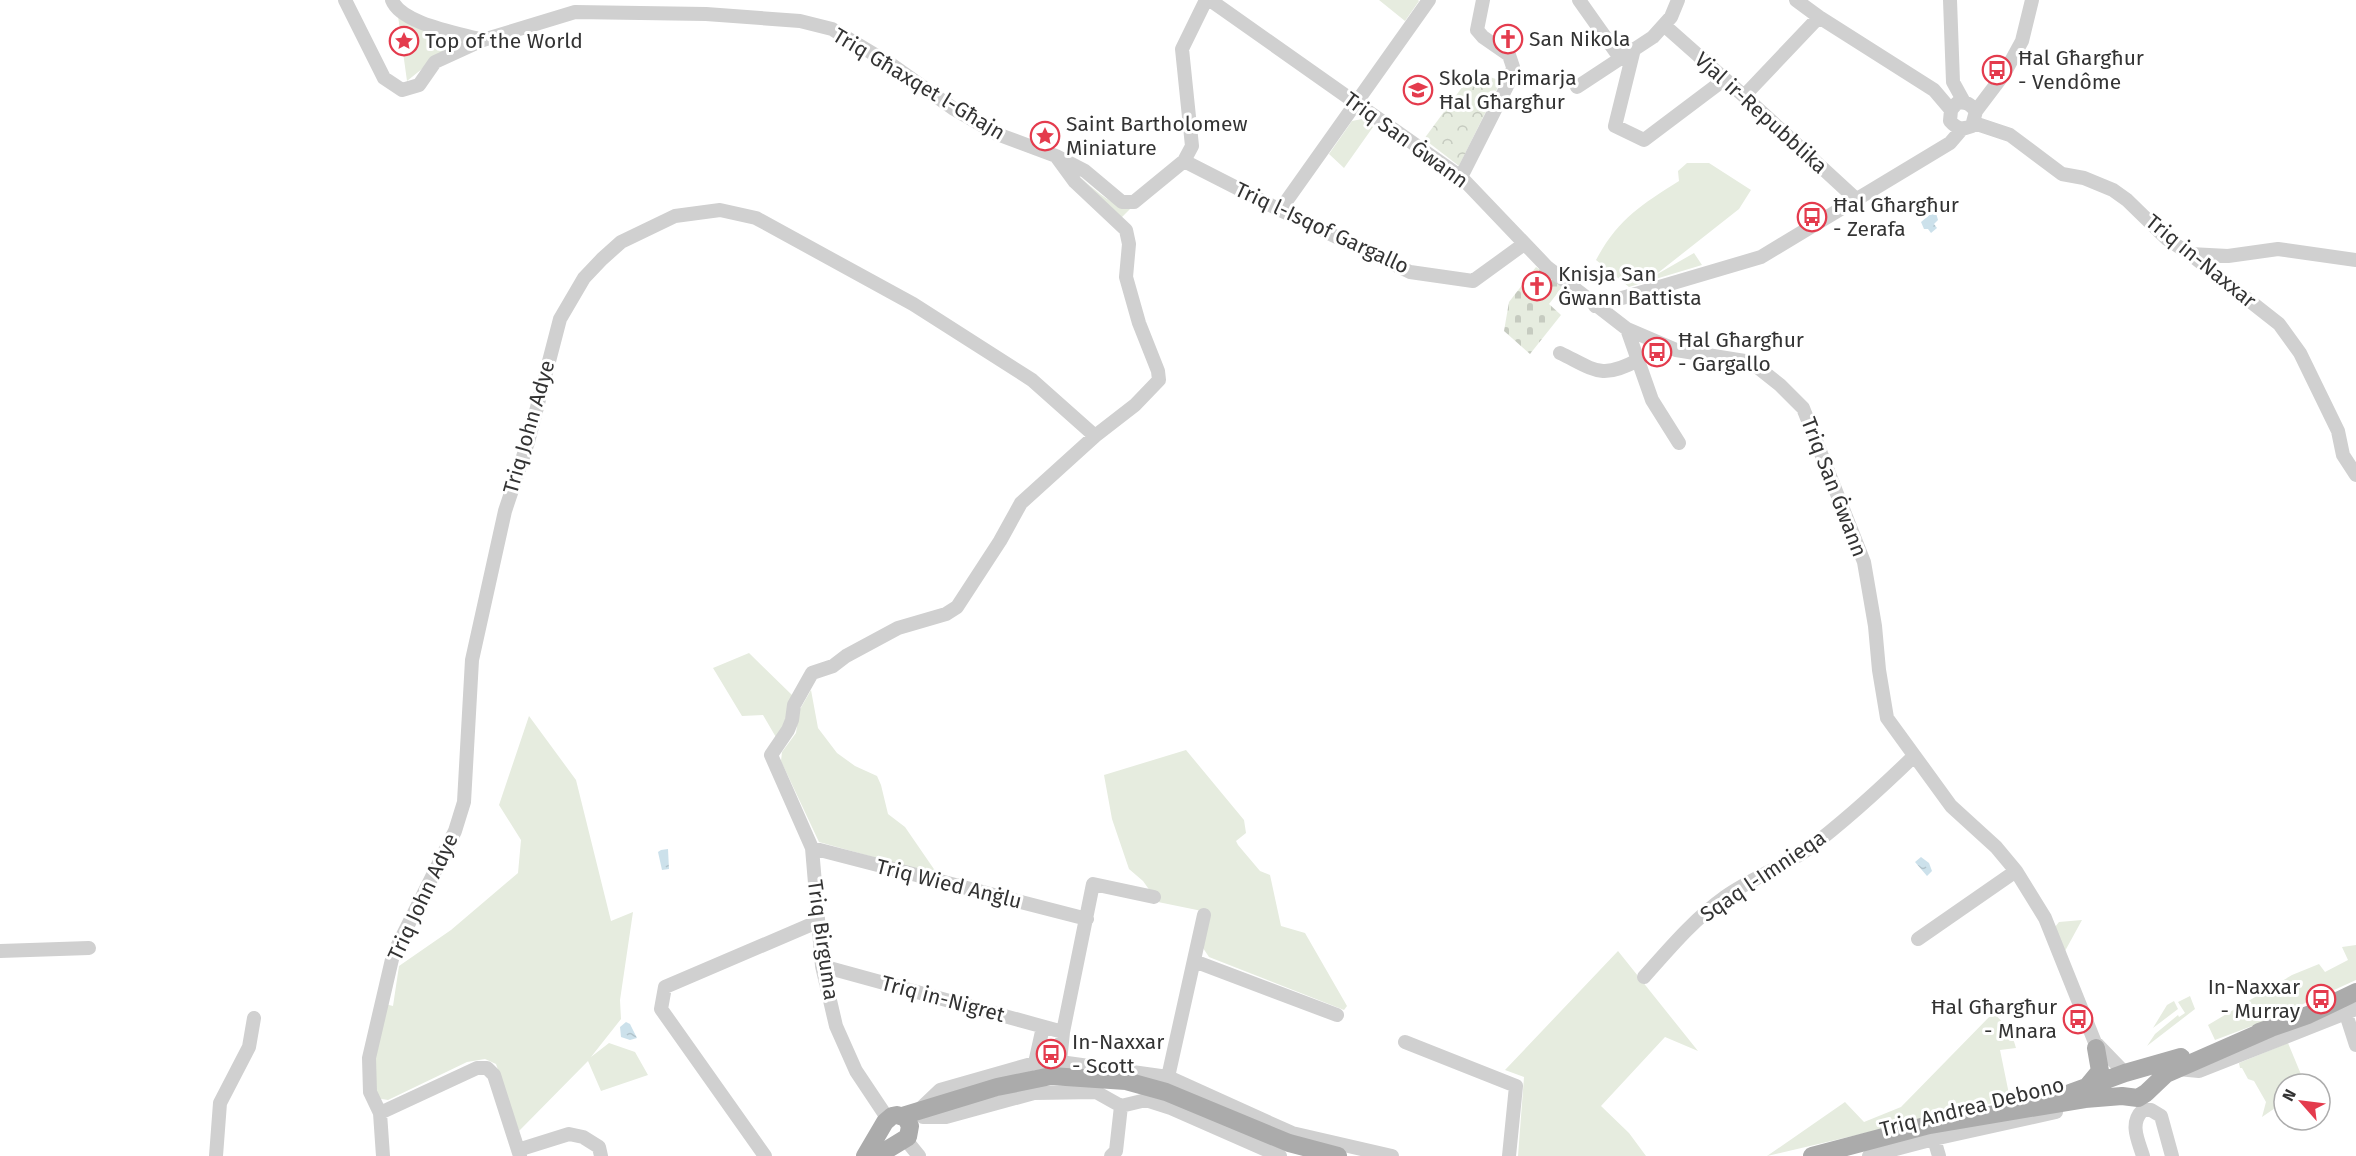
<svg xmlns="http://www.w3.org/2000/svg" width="2356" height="1156" font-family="'Fira Sans',sans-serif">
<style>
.green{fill:#e6ecdf}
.cemetery{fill:url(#cemetery-stones)}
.park{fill:url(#park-crowns)}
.water{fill:url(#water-ripples)}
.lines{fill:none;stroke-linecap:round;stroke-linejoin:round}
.minor{stroke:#d0d0d0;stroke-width:14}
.major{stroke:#ababab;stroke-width:18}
.labels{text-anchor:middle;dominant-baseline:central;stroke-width:6;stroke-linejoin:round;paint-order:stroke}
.poi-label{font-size:21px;fill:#333;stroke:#fff;text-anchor:start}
.street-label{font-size:21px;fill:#333;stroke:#fff}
</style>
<defs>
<pattern id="cemetery-stones" width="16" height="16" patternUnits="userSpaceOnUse" patternTransform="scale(1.5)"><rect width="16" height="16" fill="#e6ecdf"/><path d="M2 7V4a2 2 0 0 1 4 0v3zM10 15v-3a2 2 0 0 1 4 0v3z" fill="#c6cbc0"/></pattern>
<pattern id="park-crowns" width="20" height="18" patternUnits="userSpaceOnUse" patternTransform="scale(1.5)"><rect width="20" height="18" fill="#e6ecdf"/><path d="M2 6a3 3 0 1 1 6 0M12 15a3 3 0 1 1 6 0" fill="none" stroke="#c6cbc0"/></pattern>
<pattern id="water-ripples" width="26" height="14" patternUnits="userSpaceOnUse" patternTransform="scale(1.5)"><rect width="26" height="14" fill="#cce1eb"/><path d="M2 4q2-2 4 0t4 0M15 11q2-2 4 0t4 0" fill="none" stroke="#b0c2ca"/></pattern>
</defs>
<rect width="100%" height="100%" fill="#fff"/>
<!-- green -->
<path class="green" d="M1379,0H1418L1419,1L1405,21Z
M398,16L469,42L438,56L407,81Z
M1362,119L1373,127L1344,168L1329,154L1352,121Z
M1687,163H1709L1751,190L1739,209L1654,276L1694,253L1702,265L1629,287L1596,260C1618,219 1641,205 1679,181L1678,171Z
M1080,177C1094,189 1111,206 1131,208L1121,218Z
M749,653L793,696L791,719L777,739L763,715L742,716L713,668Z
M811,690L818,728L837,753L855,766L877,776L881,785L888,814L905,827L938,875L819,842L781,761L782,752L796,733L799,711Z
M529,716L576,780L611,921L633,912L620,1000L621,1019L591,1057L609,1043L635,1052L648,1075L601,1091L588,1061L519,1131L496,1064L485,1059L467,1062L388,1100L376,1098L373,1072L385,1004L393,1006L399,966L451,930L518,873L521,840L499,805Z
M1186,750L1244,820L1246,833L1236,841L1238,845L1260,871L1270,875L1281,926L1305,933L1347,1006L1344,1010L1209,957L1203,948L1202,911L1158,902L1143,881L1129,869L1112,819L1104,775Z
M2082,920L2065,951L2055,927L2059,922Z
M2356,945V980L2268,1020L2215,1040L2208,1025L2292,975L2319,964L2325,972L2348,960L2342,947Z
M1618,951L1698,1051L1665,1037L1601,1106L1629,1133L1646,1156H1518L1524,1077L1505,1070Z
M2190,996L2195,1009L2147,1046L2155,1034L2178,1015L2179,1017L2185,1013L2178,1002Z
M2174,1001L2178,1009L2153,1028L2167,1005Z
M1993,1013C2005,1023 2012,1033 2016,1048L2000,1050L2010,1099L1767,1156L1845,1102L1864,1122L1901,1107Z
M2288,1043L2305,1084H2284V1102L2262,1117L2266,1102L2254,1081L2248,1079L2242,1068H2240L2239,1063Z"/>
<!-- cemetery -->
<path class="cemetery" d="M1536,267L1563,286L1549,304L1561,315L1530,354L1504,331L1509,302Z"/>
<!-- park -->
<path class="park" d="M1474,71L1501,81L1459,166L1424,139Z"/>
<!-- water -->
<path class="water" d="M1932,213H1936L1938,220L1934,224L1937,228L1931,233L1928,229H1924L1921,222Z
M668,849L669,869L662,870L658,852L661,850Z
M1921,857L1929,863L1932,871L1927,876L1915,862Z
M626,1022L630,1024L637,1038L630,1040L621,1037L620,1027Z"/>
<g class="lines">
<!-- minor -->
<path class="minor" d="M345,0L384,78L402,90L419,85L435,62L483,40L575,12L706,14L800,21L832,29L892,65L954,109L997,134L1056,156L1085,171L1122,202H1134L1184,161L1192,146L1182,49L1206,0
M392,0C401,24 459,33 483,40
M1210,0L1461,177L1547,267L1627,329L1676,350L1751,362L1780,385L1803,408L1864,562L1875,626L1879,670L1887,718L1951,806L1996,847L2016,871L2045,918L2100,1055
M1579,0L1620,58
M1796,0L1819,17L1934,90L1951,110
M1950,0L1953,82L1964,102
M1665,26L1744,96L1857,200
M1634,49L1615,126L1644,140L1725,79
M1577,87L1653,37L1671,17L1678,0
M1744,96L1819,17
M1976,111C1970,104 1966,101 1957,103L1951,110L1950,121C1957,129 1962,130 1972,126L1976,111L2004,74L2022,41L2032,0
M1974,123L2010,135L2062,174L2084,178L2113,190L2127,200L2167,239L2190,254L2279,324L2300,353L2338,431L2343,455L2356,475
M1184,161L1280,210L1410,272L1473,281L1524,244
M1461,177L1508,84L1513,67L1509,55L1483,37L1477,30L1483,0
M1280,210L1429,0
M2190,254L2228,256L2278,249L2356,260
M1595,306L1761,257L1950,143L1962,129
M1627,329L1652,400L1679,443
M1560,353C1595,370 1601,380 1638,360
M812,848L1087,919
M1918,939L2016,871
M0,951L89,948
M1194,961L1337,1015
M822,966L1063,1032
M1644,977C1669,949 1694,919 1725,897C1750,879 1783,867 1808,849C1845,821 1880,789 1914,756
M2346,1014L2356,1045
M1405,1042L1516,1086L1509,1156
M2097,1044L2125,1073
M1060,1062L1063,1032L1093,884L1154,897
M1035,1063L1043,1027
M2178,1069L2199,1071L2356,1009
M1168,1077L1204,915
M920,1109L940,1090L1035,1063L1060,1062L1168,1077L1292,1133L1392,1156
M380,1113L477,1068H487L494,1075L520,1156
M923,1117H946L1034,1093L1096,1092L1121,1106L1146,1100L1171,1108L1280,1156
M888,1119L856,1071L836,1026L822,966L812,848L771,755L788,730L792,720L794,705L812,673L833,666L846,656L898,628L946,614L957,607L1000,541L1021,503L1095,436L1135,405L1159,380L1158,371L1139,323L1126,277L1129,244L1126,230L1075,182L1056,156
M1934,1139L1939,1156
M906,1140L919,1156
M518,1150L569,1134L583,1137L599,1147L601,1156
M216,1156L220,1103L249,1047L254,1018
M383,1156L380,1113L370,1092L369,1058L393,955L455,831L464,802L472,660L505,511L528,442L560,319L584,278L602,259L621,242L675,216L720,210L756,218L913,304L1032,380L1095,436
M765,1156L661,1009L665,987L817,922
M1111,1156L1116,1151L1121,1106
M1869,1156L1934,1139L2056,1112
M2143,1156C2138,1140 2129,1123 2143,1110H2151L2161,1116L2172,1156"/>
<!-- major -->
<path class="major" d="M2259,1032L2308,1015L2356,992
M2086,1088L2100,1071L2096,1048
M2070,1093L2125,1073L2181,1057
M902,1116L997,1087L1051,1076L1126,1081L1166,1092L1289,1143L1338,1156
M865,1156L885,1122L892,1116L897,1115L906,1118L910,1126L908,1137L877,1156
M1812,1156L1929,1125L2085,1099L2122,1096L2138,1098L2146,1093L2166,1074L2271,1028"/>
</g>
<!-- icons -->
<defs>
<g id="church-ring" transform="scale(1.5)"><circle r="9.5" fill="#fff" stroke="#e43b4d" stroke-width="1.5"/><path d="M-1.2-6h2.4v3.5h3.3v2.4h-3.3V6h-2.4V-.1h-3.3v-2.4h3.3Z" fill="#e43b4d"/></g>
<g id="sight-ring" transform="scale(1.5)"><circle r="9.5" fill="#fff" stroke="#e43b4d" stroke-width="1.5"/><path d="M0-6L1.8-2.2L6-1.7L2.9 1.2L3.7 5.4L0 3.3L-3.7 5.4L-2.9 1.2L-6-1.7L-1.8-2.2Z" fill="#e43b4d"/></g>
<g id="bus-ring" transform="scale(1.5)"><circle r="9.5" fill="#fff" stroke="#e43b4d" stroke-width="1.5"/><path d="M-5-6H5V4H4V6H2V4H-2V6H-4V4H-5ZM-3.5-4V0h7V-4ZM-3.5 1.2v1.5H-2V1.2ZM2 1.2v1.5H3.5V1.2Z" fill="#e43b4d"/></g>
<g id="school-ring" transform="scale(1.5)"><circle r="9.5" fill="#fff" stroke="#e43b4d" stroke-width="1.5"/><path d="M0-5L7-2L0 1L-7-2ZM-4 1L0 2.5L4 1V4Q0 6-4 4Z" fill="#e43b4d"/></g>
</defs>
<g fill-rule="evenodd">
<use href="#church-ring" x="1508" y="39"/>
<use href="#sight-ring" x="404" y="41"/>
<use href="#bus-ring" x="1997" y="70"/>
<use href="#school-ring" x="1418" y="90"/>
<use href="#sight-ring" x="1045" y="136"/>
<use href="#bus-ring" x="1812" y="217"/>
<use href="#church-ring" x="1537" y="286"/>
<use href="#bus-ring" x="1657" y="352"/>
<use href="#bus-ring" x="2321" y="999"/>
<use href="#bus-ring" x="2078" y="1019"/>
<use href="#bus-ring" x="1051" y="1054"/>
</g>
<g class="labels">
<!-- poi labels -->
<g class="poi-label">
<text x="1529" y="39">San Nikola</text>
<text x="425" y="41">Top of the World</text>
<text x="2018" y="58">Ħal Għargħur<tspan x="2018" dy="24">- Vendôme</tspan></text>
<text x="1439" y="78">Skola Primarja<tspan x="1439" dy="24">Ħal Għargħur</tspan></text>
<text x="1066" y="124">Saint Bartholomew<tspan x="1066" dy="24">Miniature</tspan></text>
<text x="1833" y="205">Ħal Għargħur<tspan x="1833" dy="24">- Zerafa</tspan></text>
<text x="1558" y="274">Knisja San<tspan x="1558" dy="24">Ġwann Battista</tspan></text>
<text x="1678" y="340">Ħal Għargħur<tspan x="1678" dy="24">- Gargallo</tspan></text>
<text x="2300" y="987" text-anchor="end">In-Naxxar<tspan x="2300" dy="24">- Murray</tspan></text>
<text x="2057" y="1007" text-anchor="end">Ħal Għargħur<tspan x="2057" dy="24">- Mnara</tspan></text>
<text x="1072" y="1042">In-Naxxar<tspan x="1072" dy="24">- Scott</tspan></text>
</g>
<!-- street labels -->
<g class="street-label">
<text transform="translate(919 84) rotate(31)">Triq Għaxqet l-Għajn</text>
<text transform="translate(1761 113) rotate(42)">Vjal ir-Repubblika</text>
<text transform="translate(1406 140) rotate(36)">Triq San Ġwann</text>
<text transform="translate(1322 228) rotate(25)">Triq l-Isqof Gargallo</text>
<text transform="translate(2201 261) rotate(39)">Triq in-Naxxar</text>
<text transform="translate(529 427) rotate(-74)">Triq John Adye</text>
<text transform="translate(1834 487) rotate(69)">Triq San Ġwann</text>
<text transform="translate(1763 876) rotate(-34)">Sqaq l-Imnieqa</text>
<text transform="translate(949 884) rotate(14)">Triq Wied Anġlu</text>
<text transform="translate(423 897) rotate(-65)">Triq John Adye</text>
<text transform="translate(823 940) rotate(82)">Triq Birguma</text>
<text transform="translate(943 999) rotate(15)">Triq in-Nigret</text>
<text transform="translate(1972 1107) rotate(-14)">Triq Andrea Debono</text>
</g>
</g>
<!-- north arrow -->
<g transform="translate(2302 1102) rotate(298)"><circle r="28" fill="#ffffff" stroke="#adadad" stroke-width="1.5"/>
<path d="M0-4.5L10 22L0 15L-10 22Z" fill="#e43b4d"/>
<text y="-9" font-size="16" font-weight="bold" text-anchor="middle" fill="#333333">N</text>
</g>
</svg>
